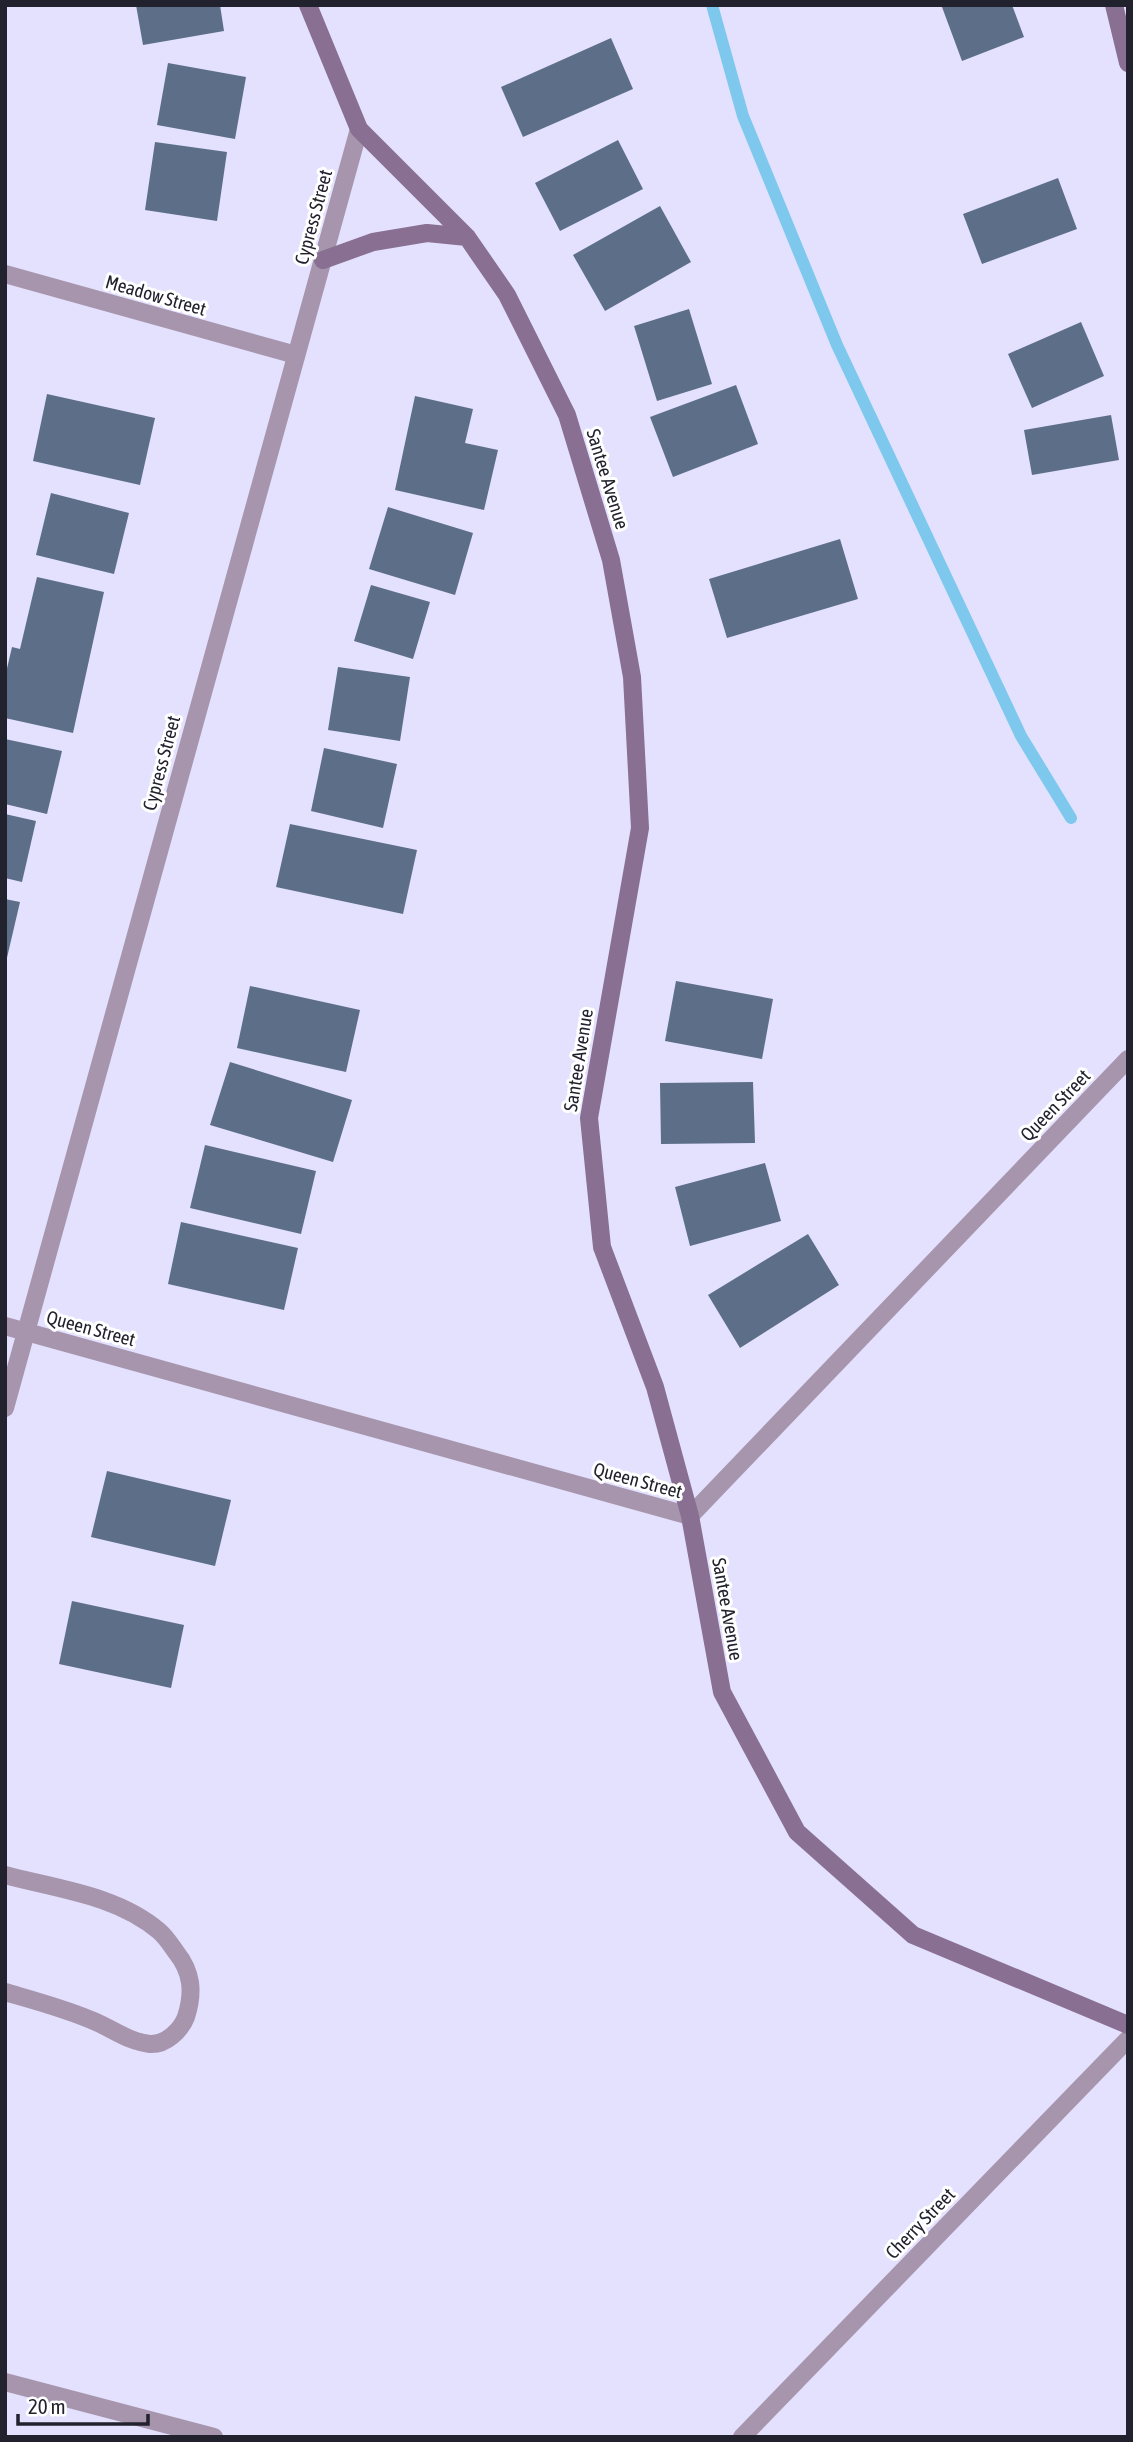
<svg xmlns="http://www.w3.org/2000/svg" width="1133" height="2442" font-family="'Asap Condensed',sans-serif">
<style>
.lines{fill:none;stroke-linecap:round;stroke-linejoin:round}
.stream{stroke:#7ec8ed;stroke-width:12}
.building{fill:#5d6e89}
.lane{stroke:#a795ae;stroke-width:18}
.street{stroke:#a795ae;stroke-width:18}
.secondary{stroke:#896f92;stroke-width:18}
.labels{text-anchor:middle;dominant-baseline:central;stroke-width:6;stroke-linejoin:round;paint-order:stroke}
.street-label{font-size:19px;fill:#22212e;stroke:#fff}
</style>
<rect width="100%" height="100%" fill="#e3e1fe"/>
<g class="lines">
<!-- stream -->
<path class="stream" d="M712,5L743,116L837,345L1021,736L1071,818"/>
</g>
<!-- building -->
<path class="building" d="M136,5H220L224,31L143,45Z
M947,5H1012L1024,37L962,61L942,7Z
M611,38L633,89L523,137L501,87Z
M168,63L246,77L235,139L157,125Z
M618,140L643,189L560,231L535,183Z
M155,142L227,152L217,221L145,210Z
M1058,178L1077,229L982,264L963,214Z
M660,206L691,262L605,311L573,255Z
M689,309L712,384L657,401L634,326Z
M1081,322L1104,376L1032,408L1008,354Z
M736,385L758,444L673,477L650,417Z
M47,394L155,418L140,485L33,461Z
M415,396L473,409L465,443L498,450L484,510L395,490Z
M1111,415L1119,460L1032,475L1024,430Z
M51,493L129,513L114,574L36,555Z
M388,507L473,533L455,595L369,569Z
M840,539L858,599L727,638L709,579Z
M37,577L104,592L73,733L5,718V677L12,647L20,649Z
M371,585L430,602L413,659L354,641Z
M338,667L410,677L400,741L328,730Z
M5,739L62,751L47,814L5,804Z
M324,748L397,764L383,828L311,811Z
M5,814L36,821L22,882L5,878Z
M290,824L417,850L403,914L276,887Z
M5,899L20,902L6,962H5Z
M676,981L773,999L762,1059L665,1041Z
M250,986L360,1010L346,1072L237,1048Z
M230,1062L352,1100L333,1162L210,1125Z
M753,1082L755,1143L661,1144L660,1083Z
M205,1145L316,1171L301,1234L190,1208Z
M765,1163L781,1221L690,1246L675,1187Z
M181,1222L298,1248L284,1310L168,1284Z
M808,1234L839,1285L740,1348L708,1295Z
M107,1471L231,1500L215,1566L91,1537Z
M72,1601L184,1625L171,1688L59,1664Z"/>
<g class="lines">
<!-- lane -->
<path class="lane" d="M5,1875C57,1889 117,1895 159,1931C166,1937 171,1945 176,1952C192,1972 194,1992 186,2017C181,2030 166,2045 150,2044C130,2042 114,2030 96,2022C67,2009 36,2001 5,1992"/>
<!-- street -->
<path class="street" d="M5,274L296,355
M5,1326L690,1516L1128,1059
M5,1408L359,129
M5,2382L214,2437
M742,2437L1128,2039"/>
<!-- secondary -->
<path class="secondary" d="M308,5L359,129L467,237L507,295L567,415L611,560L632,677L640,828L589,1118L602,1247L655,1387L690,1516L722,1692L797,1832L913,1935L1128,2025
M1114,5L1128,63
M323,260L373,242L427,233L467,237"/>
</g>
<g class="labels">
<!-- street labels -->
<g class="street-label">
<text transform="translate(313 217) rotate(-75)">Cypress Street</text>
<text transform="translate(156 295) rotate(16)">Meadow Street</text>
<text transform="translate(608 479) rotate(73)">Santee Avenue</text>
<text transform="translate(161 763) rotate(-75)">Cypress Street</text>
<text transform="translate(578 1060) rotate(-81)">Santee Avenue</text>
<text transform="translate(1055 1105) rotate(-46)">Queen Street</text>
<text transform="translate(91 1328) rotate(15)">Queen Street</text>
<text transform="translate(638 1480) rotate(15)">Queen Street</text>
<text transform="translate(728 1609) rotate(80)">Santee Avenue</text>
<text transform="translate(920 2223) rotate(-46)">Cherry Street</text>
</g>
</g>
<!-- border -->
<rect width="1133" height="2442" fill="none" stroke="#22212e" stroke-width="14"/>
<!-- scale -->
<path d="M18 2414v10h130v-10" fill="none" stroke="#22212e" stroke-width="3.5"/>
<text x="28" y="2414" font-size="21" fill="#22212e" stroke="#ffffff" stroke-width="5" paint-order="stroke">20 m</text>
</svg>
